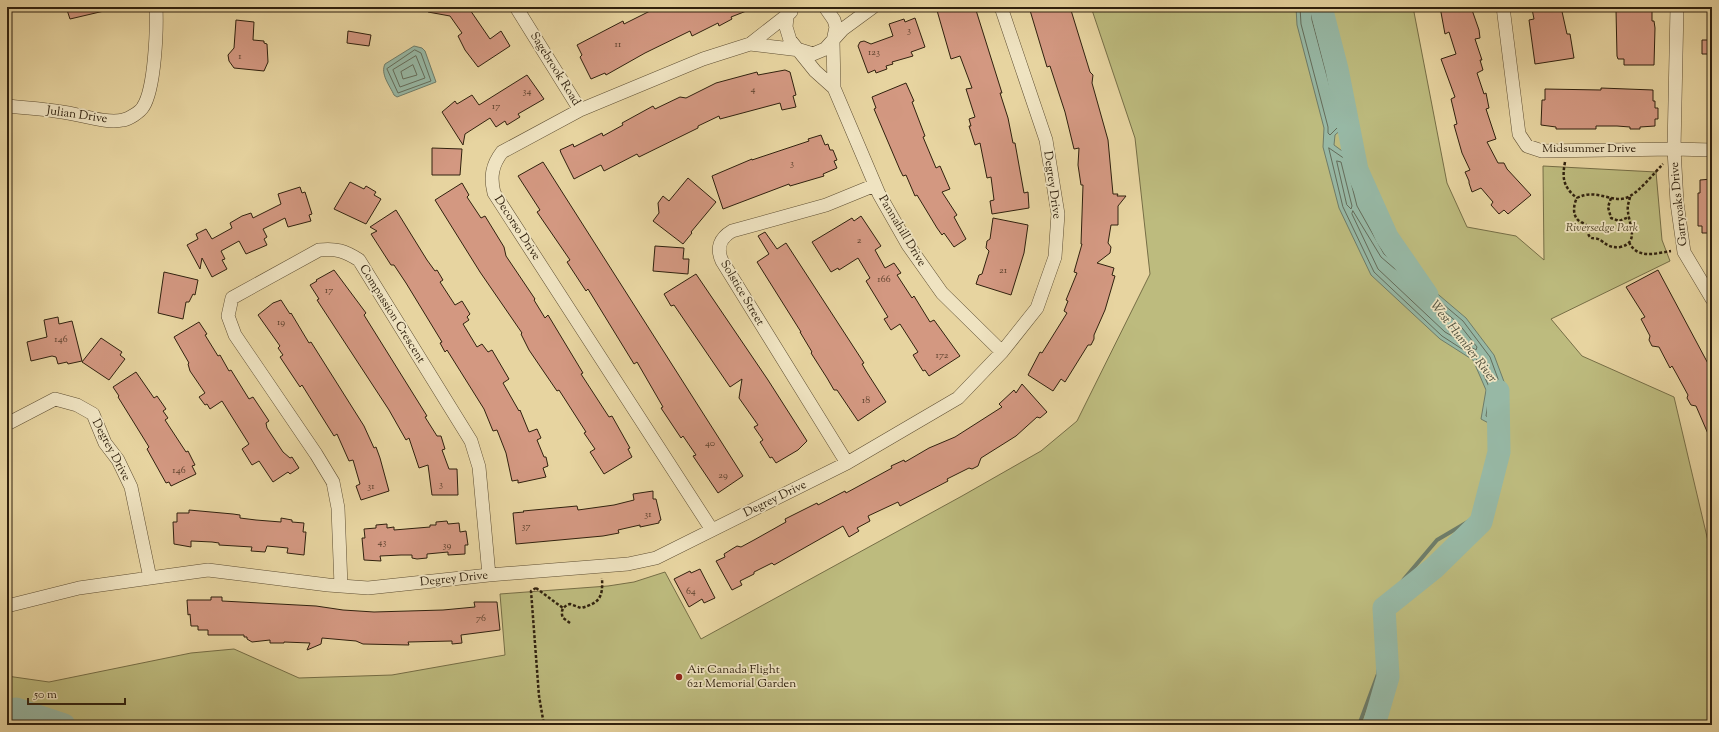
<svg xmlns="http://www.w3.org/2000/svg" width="1719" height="732" font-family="'Sorts Mill Goudy',serif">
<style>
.green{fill:#bdbb7e;stroke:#766e46}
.water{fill:#97b8a5;stroke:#6e7c69}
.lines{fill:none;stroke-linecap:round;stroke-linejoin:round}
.shore{stroke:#646c5a;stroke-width:1}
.stream{stroke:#6e7c69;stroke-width:4}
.river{stroke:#97b8a5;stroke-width:23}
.building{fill:#d39881;stroke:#30210e}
.street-casing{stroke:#5e4e32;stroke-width:14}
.path{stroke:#30210e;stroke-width:2.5;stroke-dasharray:3 2;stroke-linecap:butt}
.street{stroke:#efe3c1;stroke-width:13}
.poi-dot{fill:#8f2418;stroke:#efe3c1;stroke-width:1.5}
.labels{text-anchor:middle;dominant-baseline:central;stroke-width:3.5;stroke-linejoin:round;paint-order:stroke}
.number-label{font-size:10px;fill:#593f2b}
.street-label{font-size:12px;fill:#30210e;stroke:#efe3c1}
.park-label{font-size:12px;font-style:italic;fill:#53482a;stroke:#efe3c1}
.poi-label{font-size:12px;fill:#30210e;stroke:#efe3c1;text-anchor:start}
.water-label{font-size:13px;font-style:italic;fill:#4f4e3b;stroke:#efe3c1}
</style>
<rect width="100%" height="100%" fill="#e7d4a0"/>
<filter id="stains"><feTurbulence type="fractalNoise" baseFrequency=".005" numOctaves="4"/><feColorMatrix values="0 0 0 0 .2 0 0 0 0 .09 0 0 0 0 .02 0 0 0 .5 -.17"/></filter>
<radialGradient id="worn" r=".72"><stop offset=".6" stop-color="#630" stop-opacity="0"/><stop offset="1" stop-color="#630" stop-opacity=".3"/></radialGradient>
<!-- green -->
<path class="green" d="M1091,7H1413L1447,183L1467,227L1516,236L1544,260L1543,166L1656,172L1662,240L1670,261L1551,319L1582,356L1674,397L1712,558V725H7V676L49,682L191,653L234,649L299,678L392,675L505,655L500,594L608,586L634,582L665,572L701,639L962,496L1041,451L1077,421L1150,274L1135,138Z"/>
<!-- water -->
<path class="water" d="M1296,7H1315L1316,19L1344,127L1335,135L1334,145L1349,156L1361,204L1387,251L1466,318L1494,355L1506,387L1502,418L1494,426L1481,419L1486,390L1473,360L1440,339L1371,275L1339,208L1323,147L1324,128L1297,25Z
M414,46L422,48L425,51L436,82L397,97L394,95C390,86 380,74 385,64Z"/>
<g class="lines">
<!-- shore -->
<path class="shore" d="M1300,7L1301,24L1328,127V133L1330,135L1340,125L1312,20L1311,7
M415,50L421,53L431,81L398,93L387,69Z
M416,56L425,78L400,87L393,70Z
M413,65L417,75L403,79L401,72Z
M1329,148L1345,159L1357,206L1384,254L1463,321L1490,357L1501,387L1498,416L1494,420L1486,416L1490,389L1476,358L1442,336L1374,272L1343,207Z
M1337,161L1341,162L1352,206L1351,209L1347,205Z
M1353,211L1381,257L1459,324L1477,347L1476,350L1445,332L1378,269L1352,214Z"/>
<!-- stream -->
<path class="stream" d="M1359,725L1378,674L1380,622L1404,579L1437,540L1476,517L1483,499L1494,426"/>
<!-- river -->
<path class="river" d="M1321,7L1337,69L1357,170L1387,237L1427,295
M7,711L16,709L64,725
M1374,725L1388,677L1384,608L1434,568L1481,522L1499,452L1498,391"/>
</g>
<!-- building -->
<path class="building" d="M66,7H103L104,11L70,19Z
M428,7H468L490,39L501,31L510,46L478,67L465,50L458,36L462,33L450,16L428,12Z
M658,7H754V8L731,17L732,19L719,26L718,23L692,36L690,31L645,53L606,75L605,73L591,79L580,57L582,55L577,45L623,21L624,24Z
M936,7H975L1002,93H1000L1008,118L1013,143H1015L1024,193L1028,192L1029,208L992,214L990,201L994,200L991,177L987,178L980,143L975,145L969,126H971L969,119L975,117L966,89L972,88L960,56L951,59Z
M1029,7H1070L1090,72L1093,75L1092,83L1108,140L1113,194H1118L1117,196H1126L1118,206V225H1111L1108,243L1111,247L1110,253L1097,263L1114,268L1112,275L1115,276L1105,310L1094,335V339L1091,345H1088L1065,382L1061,379L1053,391L1028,375L1040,352L1042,353L1067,313L1064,311L1068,301L1066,300L1077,273L1074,272L1082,244H1081L1083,185H1081L1078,165L1079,148L1074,149L1065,112L1050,66L1047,67Z
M1440,7H1471L1479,30L1480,38L1475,39L1482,60H1480L1483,70L1477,73L1484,94L1486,93L1489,108L1486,109L1496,139L1487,142L1498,163H1504L1507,169L1531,195L1508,214L1504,210L1499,214L1491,205L1493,202L1481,188L1472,192L1469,183V181L1465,172L1470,170L1462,153L1454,125L1457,124L1451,99L1455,97L1441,59L1456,54L1449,32L1445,34Z
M1546,7H1561L1567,34H1570L1574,58L1535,64L1529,20L1534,19L1532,9Z
M1652,9V21H1654L1655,28L1654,65H1624V59H1618L1617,56L1616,10Z
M915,18L925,47L911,52L913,56L892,62L893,64L886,66L887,69L876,73L875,70L868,73L858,46L860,42L864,41L871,44L893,36L889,24L904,19L905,22Z
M236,20L254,22L253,40L264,41V43L267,44L268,62L264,71L234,68L229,61L228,55L234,48Z
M348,31L371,35L369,46L347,43Z
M1702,40H1712V54H1702Z
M785,70L790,72L796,95L793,96L796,107L782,110L780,103L720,119L719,116L698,126V128L639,157L637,154L604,171L601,165L574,179L561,153L560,150L573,144L574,147L602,133L603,136L623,125L622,123L653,106L655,109L680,97L686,98L716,83L742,76L757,72L758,75Z
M527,75L544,99L518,114L520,117L507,125L505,121L496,127L490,118L465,134L463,145L442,112L455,101L457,104L472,95L479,105Z
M906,83L914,101L912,102L925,136L923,137L936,168L940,166L950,189L942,192L957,215L954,217L966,239L954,247L944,233L942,235L937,228L917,195L915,196L906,175L903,176L900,170L874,109L876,108L872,97Z
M1601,88L1653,90V101H1655V108H1658V119H1655V126L1640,127V129H1630V127L1617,126H1596V129H1556V127L1541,125L1542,100H1545V89L1601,90Z
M821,135L825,145L828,144L830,150H833L837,160L834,161L837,168L823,174L824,176L790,186L789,184L723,209L712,176L752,159V160L809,141L808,139Z
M432,148L462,149L460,175H432Z
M543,162L743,476L718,493L693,456L696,455L683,436L681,438L661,408L663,407L637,362L634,364L588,289L586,291L567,262L570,260L537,212L540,210L518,176Z
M688,178L716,202L691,232L692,233L683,244L653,221L659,213L658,203L663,196L669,201Z
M1712,179V233H1702V226H1698V193H1700V180Z
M350,182L364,189L366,186L376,192L374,195L381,199L366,224L334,209Z
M462,183L469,195L467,197L481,218L485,216L504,247L506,256L535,299L534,300L545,318L548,315L583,373L581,374L609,417L612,416L630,448L628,449L632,457L604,474L590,452L595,449L584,433L586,432L559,390L557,391L544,372L529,350L521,334L522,333L480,272L435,200Z
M300,187L302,193L305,192L312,214L309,215L311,221L288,227L285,218L263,229L267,237L264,239L267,245L246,254L239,241L221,251L225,259L222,260L227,269L212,277L202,258L200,269L187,245L198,239L196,234L206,229L212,239L232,228L230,223L242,216L251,213L253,218L281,204L278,194Z
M396,210L427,260L435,271L437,270L443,280L440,282L455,305L462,301L470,314L467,317L469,320L463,324L477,347L482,344L488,352L492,350L509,379L503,383L519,411L520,410L529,432L537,429L541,438L537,440L544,457H546L548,466L543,468L546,477L518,483V480L512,481L506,453L497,430L493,431L484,409L447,350L445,352L440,343L442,342L406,283L394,265H391L371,234L377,231L370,227Z
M861,216L881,246L875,250L885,268L894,263L901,273L897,275L912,298L914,296L930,322L934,320L960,356L929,376L925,370L923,371L913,355L918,352L900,324L891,330L884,319L888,317L866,281L870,278L858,258L839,270L838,268L831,272L812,242L852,218L854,221Z
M993,218L1028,225L1024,253L1011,295L976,284L979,275L982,274L989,251L986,248L987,241L990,239Z
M765,232L777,249L786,243L864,363L862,364L866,371L886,402L858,421L837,390H834L827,378L811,353L812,352L800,332H801L757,262L769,254L758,236Z
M655,246L684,248L683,259H689L688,274L653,271Z
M334,270L366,313L364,315L427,416L425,417L437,436H441L445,449L442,450L449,469H457L458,495H432L428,465L419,468L409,438L406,440L389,410L317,300L319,299L310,285L317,281L316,280Z
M1658,270L1712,371V443L1696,406L1691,405L1687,398L1688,395L1676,373L1672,366L1670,368L1659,347L1652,346L1649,340L1650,336L1641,319L1645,317L1626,287Z
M164,272L198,280L195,295L193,294L189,302H186L183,319L158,313Z
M696,274L768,380L807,441L798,450L776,463L772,457L770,458L760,442L763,440L754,427L758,425L739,398L742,379L730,387L674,305L671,306L664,294Z
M281,300L290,314L291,313L309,343L311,342L364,426L374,448L376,447L380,458L389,491L361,500L356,486L360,484L353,460L349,461L337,434L334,436L302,385L300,387L280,357L283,355L278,348L280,346L258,315L273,303Z
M58,317L59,324L72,321L82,361L68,364L67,362L58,364L56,357L52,356L31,361L27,342L47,337L44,320Z
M199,322L207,334L205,335L218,356L220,355L229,371L231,370L249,399L253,397L269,421L266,423L267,428L283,452L290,458L292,457L299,468L290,474L288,472L273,482L259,461L252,465L242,449L249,444L222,401L210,409L207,404L205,405L199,397L205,393L190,371L188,364L189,363L174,337Z
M101,338L122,352L120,355L125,359L109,380L82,362Z
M136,372L154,398L157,396L166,409L163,411L168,418L165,420L186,452L188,451L195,465L192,466L196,474L171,486L169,482L166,483L147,449L149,447L118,397L119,396L113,387Z
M1022,384L1047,412L1040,418L1037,417L1016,436L981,458L978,466L972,469L969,468L947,479L948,481L900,506L898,502L868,516L870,521L857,528L859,531L849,537L843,526L774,565L772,563L754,572V574L740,581L742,585L732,590L716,561L725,557L724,554L732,549L737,546L741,547L754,540L786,522L785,519L817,503L818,505L845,491L846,493L892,468L891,466L904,460L905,462L929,448L955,437L1002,407L999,404L1014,390L1016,393Z
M653,491V499H656L661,520L659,521V523L640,527V525L618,530L619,533L603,536L516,544L513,513L524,512L523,511L577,506L578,510L614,505L634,500L633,494Z
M189,510L233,514L240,515V518L256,520L281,522V518L292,520V522L304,523L303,532H306L304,555L287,553L288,548L267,546L265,552L251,551L252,547L219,545V543L212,542L191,541V547L174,544L173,522H177V513H189Z
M447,521L448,524L459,523L460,532L466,531L468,545H465V554L448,555V552L427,554V558L417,559L412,558V555H401L380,556L381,561L364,560L362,538H365L364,529L376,528V525L387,524V528L394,527V530L430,527V525H436V522Z
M700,569L715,598L704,603L702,599L689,607L674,579L690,571L691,573Z
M211,597H222V601L316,606L343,610L374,612L443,610L475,607L474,602H497L500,630L461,635L462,643L452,644V641L408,642L409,645L363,644L356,641L322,638L321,644L307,650L310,643L284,642V643H270V640L252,642L247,639V637H244V635H208V630H198V626H191L190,614L188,615L187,600H211Z"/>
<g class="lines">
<!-- street casing -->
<g class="street-casing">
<path id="street" d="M516,7L580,110
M788,7L786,27L790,40L815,71L834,88
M825,7L834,20L836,27L833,41L834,88L879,194L908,245L942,293L1002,352
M1503,7L1519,134L1527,146L1542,151L1674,149L1712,150
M1677,7L1674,149L1677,203L1684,252L1712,299
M750,44L791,12
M7,106C25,108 44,109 62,112C79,114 106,124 123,120C129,119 140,112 143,107C155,89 157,29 156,7
M7,424L55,399L77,405L93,414L105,443L118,460L131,487L150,578L208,570L328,585L368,588L489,575L628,564L656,558L847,463L958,398L1002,352L1037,308L1055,257L1058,214L1046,140L1001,7
M847,463L722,261C716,248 720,238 732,231L826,205L875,185
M712,530L494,193C490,177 492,165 502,152L580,110L703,59L750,44L800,50L813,54L825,49L843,29L873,7
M341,586L338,508L333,482L316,454L235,335L228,316L232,298L319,250C336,248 345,251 359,260L471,441L479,467L489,575
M7,606L79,588L150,578"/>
</g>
<!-- path -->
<path class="path" d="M1565,162C1562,178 1563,187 1577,198
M1630,197C1629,202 1627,206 1628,212C1629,224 1640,243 1620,247C1613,248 1608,246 1603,242C1592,233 1590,246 1586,225C1585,223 1582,223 1581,222C1572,218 1573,205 1577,198C1598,187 1614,206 1630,196C1641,190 1654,173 1663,164
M1611,198L1608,207L1611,218L1619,221L1629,217
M1629,242C1637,260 1657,253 1671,251
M536,588L531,591L539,696L544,725
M536,588L563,608
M570,623L563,618C560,611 563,606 570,604L581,608C600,603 603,597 602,578"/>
<!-- street -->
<use href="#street" class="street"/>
</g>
<!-- markers -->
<circle class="poi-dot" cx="679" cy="677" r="4"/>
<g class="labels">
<!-- number labels -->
<g class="number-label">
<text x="909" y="30">3</text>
<text x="618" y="44">11</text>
<text x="874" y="52">123</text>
<text x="240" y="56">1</text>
<text x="753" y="89">4</text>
<text x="527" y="91">34</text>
<text x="496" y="106">17</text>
<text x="792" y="163">3</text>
<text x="859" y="240">2</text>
<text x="1003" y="270">21</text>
<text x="884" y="279">166</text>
<text x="329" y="290">17</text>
<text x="281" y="322">19</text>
<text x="61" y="339">146</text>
<text x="942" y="355">172</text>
<text x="866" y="400">18</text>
<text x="710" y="443">40</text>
<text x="179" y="470">146</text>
<text x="723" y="475">29</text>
<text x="441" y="484">3</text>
<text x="371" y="486">31</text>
<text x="648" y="514">31</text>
<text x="526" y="526">37</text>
<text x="382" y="542">43</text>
<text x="447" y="545">39</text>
<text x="691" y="591">64</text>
<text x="481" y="618">76</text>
</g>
<!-- street labels -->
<g class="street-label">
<text transform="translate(555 69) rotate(58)">Sagebrook Road</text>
<text transform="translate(77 115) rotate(8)">Julian Drive</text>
<text x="1589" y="149">Midsummer Drive</text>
<text transform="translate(1052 185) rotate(82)">Degrey Drive</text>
<text transform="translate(1679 204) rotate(-96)">Garryoaks Drive</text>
<text transform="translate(517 228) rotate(57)">Decorso Drive</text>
<text transform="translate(902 231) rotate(59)">Pannahill Drive</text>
<text transform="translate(742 293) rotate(59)">Solstice Street</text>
<text transform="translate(392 314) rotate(58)">Compassion Crescent</text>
<text transform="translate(111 450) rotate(62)">Degrey Drive</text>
<text transform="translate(775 499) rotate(-26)">Degrey Drive</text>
<text transform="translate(454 579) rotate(-6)">Degrey Drive</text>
</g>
<!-- park labels -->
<g class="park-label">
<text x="1602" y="228">Riversedge Park</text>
</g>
<!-- poi labels -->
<g class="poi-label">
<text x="687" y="670">Air Canada Flight<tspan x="687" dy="14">621 Memorial Garden</tspan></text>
</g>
<!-- water labels -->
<g class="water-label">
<text transform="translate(1463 342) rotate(52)">West Humber River</text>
</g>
</g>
<!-- margin -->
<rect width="1719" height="732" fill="none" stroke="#e7d4a0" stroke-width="24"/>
<rect x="8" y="8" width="1703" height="716" fill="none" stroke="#30210e" stroke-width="2"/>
<rect x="12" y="12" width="1695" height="708" fill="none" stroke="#30210e"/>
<!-- scale -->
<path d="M28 698v6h97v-6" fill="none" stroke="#30210e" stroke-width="2"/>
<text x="34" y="698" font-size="12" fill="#30210e" stroke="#efe3c1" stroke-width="3" paint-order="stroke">50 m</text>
<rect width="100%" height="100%" filter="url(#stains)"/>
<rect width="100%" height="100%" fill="url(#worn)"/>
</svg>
